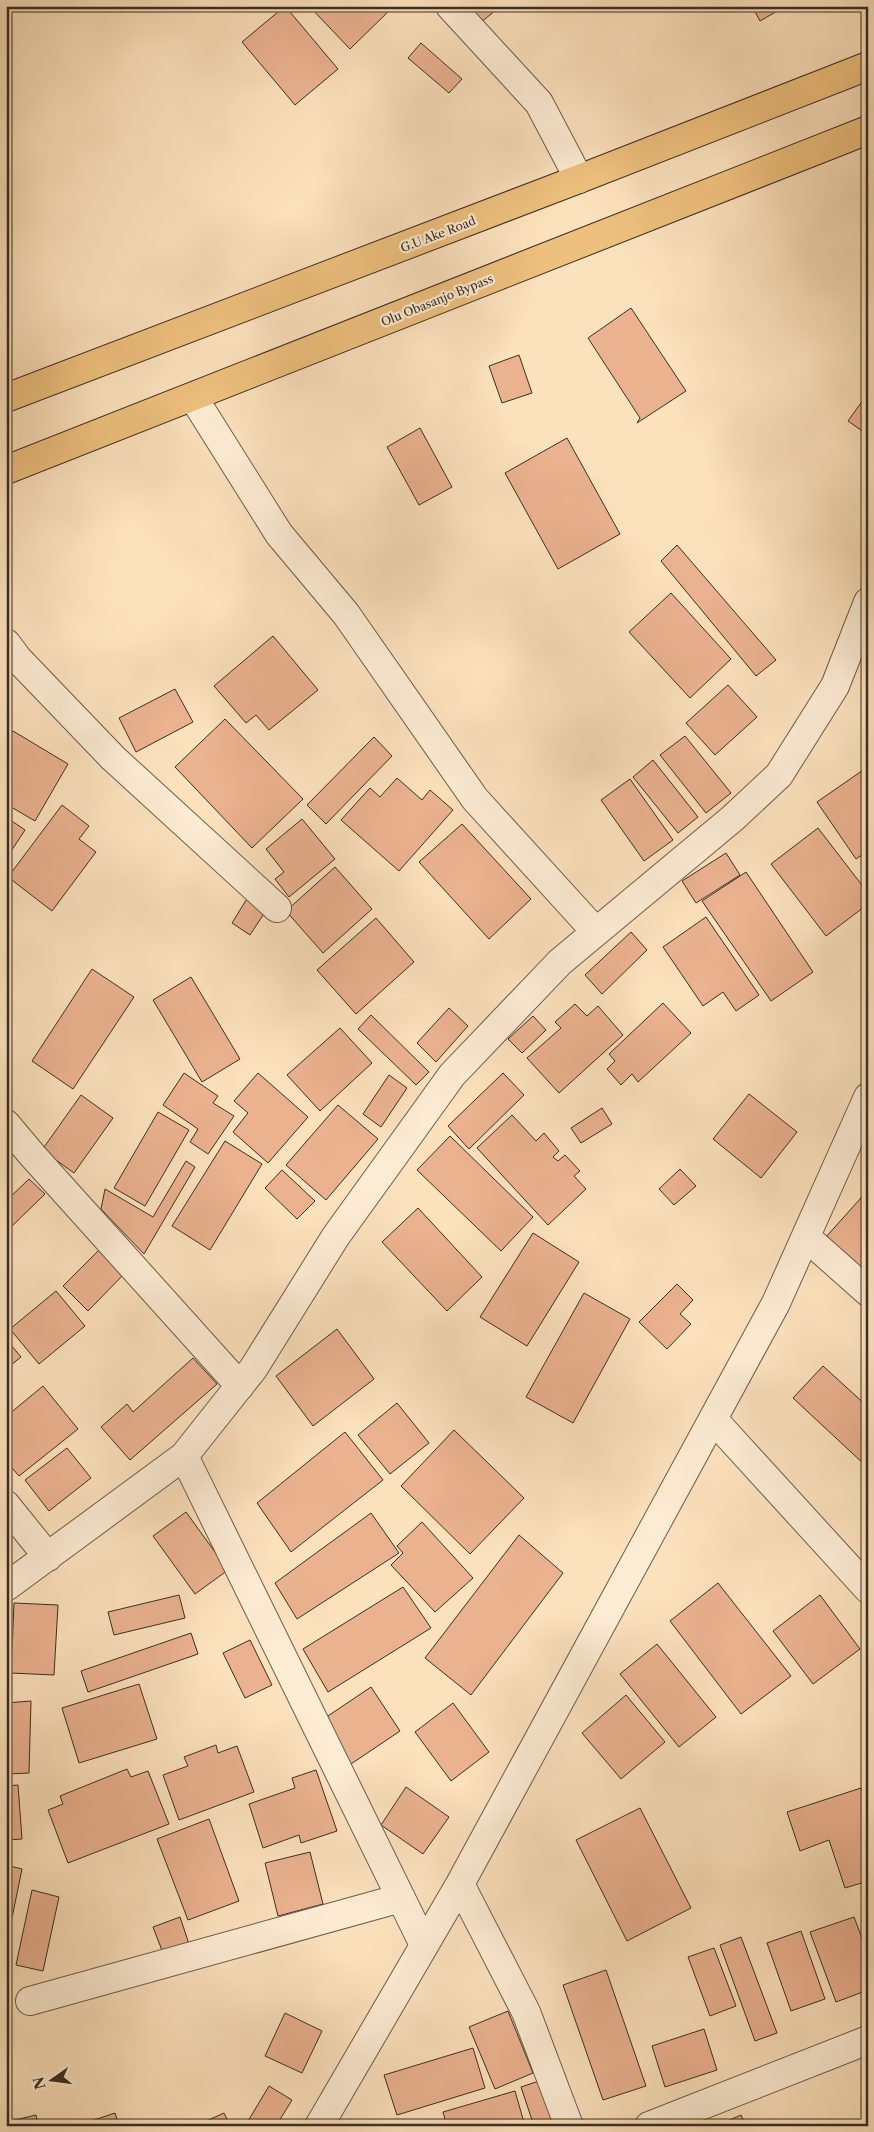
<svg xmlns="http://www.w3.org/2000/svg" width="874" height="2132" font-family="'Libre Caslon Text',serif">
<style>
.building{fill:#ebb290;stroke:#3a2f23}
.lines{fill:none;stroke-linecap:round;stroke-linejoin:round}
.minor-casing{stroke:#6a5c4a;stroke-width:30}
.major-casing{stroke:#3a2f23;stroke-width:30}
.minor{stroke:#fdecd4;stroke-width:28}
.major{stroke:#eec07e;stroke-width:28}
.labels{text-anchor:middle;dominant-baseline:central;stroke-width:4.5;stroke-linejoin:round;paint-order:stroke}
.street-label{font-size:12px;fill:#3a2f23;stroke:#fdecd4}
</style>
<rect width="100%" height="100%" fill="#fce1bd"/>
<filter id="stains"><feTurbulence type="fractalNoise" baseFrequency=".004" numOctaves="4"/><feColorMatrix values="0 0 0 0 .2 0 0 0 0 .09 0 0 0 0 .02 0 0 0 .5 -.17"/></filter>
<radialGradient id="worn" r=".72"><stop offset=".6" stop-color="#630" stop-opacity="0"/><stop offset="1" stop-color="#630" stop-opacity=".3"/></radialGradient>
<!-- building -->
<path class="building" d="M285,6L338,69L295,105L242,42Z
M309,6H394L350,49Z
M469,6H501L480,23Z
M752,6H786L760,21Z
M421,43L462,79L449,93L408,58Z
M631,308L686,391L637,423L640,418L588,338Z
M519,355L532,393L502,403L489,366Z
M868,393V435L848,421Z
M420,428L452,487L419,505L387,447Z
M567,438L620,534L558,569L505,473Z
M677,545L776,660L756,676L661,561Z
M671,593L731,659L690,698L629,632Z
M273,636L318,690L269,730L256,715L246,723L214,686Z
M728,685L757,717L715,755L686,723Z
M175,689L193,722L136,752L119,718Z
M225,719L303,799L252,848L175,767Z
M13,731L68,764L35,821L6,804V743Z
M685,736L731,793L706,813L660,755Z
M374,737L392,756L326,824L307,805Z
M653,760L698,817L678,833L633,777Z
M866,768L868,851L856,859L817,802Z
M397,778L422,800L430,790L453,810L399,871L341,820L370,788L380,797Z
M630,779L673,840L644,861L601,800Z
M62,805L89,826L79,839L96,852L52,911L8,877Z
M6,817L25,830L6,859Z
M302,819L335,859L289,897L275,879L284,872L266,849Z
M462,824L531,899L489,939L419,862Z
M818,828L868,893V904L826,936L771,864Z
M726,853L740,875L696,903L682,881Z
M335,867L372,909L323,953L286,911Z
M746,872L813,972L771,1001L702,901Z
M248,897L267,909L250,935L232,923Z
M706,917L759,995L736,1011L723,992L703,1006L663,947Z
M376,918L414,962L356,1014L317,970Z
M631,932L647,950L602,994L585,975Z
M92,969L134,997L73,1089L32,1061Z
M191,977L240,1059L202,1082L153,1000Z
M663,1003L691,1033L638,1082L632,1074L621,1085L607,1069L615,1061L609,1054Z
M575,1004L587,1016L598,1006L623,1035L559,1093L527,1058L561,1028L555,1022Z
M449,1008L468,1026L436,1062L417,1043Z
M371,1015L429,1072L416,1085L358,1029Z
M533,1016L546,1030L522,1053L508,1039Z
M340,1028L372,1063L320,1111L287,1075Z
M184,1073L218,1096L213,1103L234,1116L208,1154L190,1142L198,1129L163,1105Z
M258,1073L308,1117L268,1163L233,1132L248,1113L234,1101Z
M503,1073L524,1095L469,1149L448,1126Z
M389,1075L407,1088L381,1127L363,1114Z
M749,1094L797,1132L761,1178L713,1139Z
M81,1095L113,1118L74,1173L42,1150Z
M338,1105L378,1139L326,1200L286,1165Z
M602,1108L612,1124L581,1143L571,1128Z
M158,1112L189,1130L145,1206L114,1188Z
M512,1115L536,1141L544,1133L559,1151L553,1157L558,1161L565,1155L580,1171L574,1176L586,1189L548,1225L477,1148Z
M450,1136L533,1217L501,1251L417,1170Z
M225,1141L262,1164L210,1250L172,1226Z
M186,1161L195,1167L144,1254L101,1209L105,1189L153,1217Z
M680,1169L696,1186L674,1205L659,1189Z
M282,1170L315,1201L297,1219L265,1188Z
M29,1179L45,1194L11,1227L6,1222V1201Z
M868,1190V1275L826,1237Z
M418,1208L482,1277L447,1311L382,1242Z
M533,1233L579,1262L527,1346L480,1317Z
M100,1249L124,1274L88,1311L63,1286Z
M677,1284L693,1300L680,1314L691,1324L667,1349L639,1322Z
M56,1291L85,1326L39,1364L10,1329Z
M584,1293L630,1319L573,1423L526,1397Z
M337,1329L374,1379L313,1426L276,1376Z
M6,1339L21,1357L6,1369Z
M193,1358L217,1384L130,1460L101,1427L127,1404L133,1412Z
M823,1366L868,1407L866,1466L793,1398Z
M43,1386L78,1429L19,1476L6,1461V1424L11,1420L8,1415Z
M397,1403L429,1443L390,1474L358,1435Z
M454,1430L524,1498L470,1554L401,1486Z
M345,1432L383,1480L291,1552L257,1503Z
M67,1448L91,1478L49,1511L25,1480Z
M186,1512L228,1570L195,1594L153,1536Z
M371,1513L399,1553L297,1619L275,1583Z
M422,1522L473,1578L435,1612L391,1565L403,1553L397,1546Z
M519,1535L563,1573L471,1695L425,1658Z
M718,1583L791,1676L741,1714L670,1621Z
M403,1587L431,1628L328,1692L303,1649Z
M179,1595L185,1618L114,1635L108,1612Z
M820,1595L860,1649L813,1684L773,1631Z
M14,1603L58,1605L54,1675L11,1673Z
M191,1633L198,1654L88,1692L81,1671Z
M250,1640L272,1685L245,1698L223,1653Z
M657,1644L716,1717L679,1747L620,1674Z
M139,1684L157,1739L79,1763L62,1708Z
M371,1687L400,1731L351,1764L322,1720Z
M626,1695L665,1742L621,1779L582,1733Z
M31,1701L29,1773L6,1774V1703Z
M453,1703L489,1752L451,1781L415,1732Z
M216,1745L218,1753L237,1746L254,1792L179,1820L163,1775L188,1766L184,1757Z
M127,1769L131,1777L148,1771L169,1824L68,1863L48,1810L63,1804L60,1796Z
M316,1770L337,1831L301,1843L299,1835L263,1848L249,1804L295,1788L292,1778Z
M18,1785L22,1839L6,1840V1786Z
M406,1787L449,1817L423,1854L381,1825Z
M861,1788L868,1808V1881L845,1888L829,1840L800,1851L787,1812Z
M640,1808L691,1908L627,1941L576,1840Z
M209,1819L239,1901L188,1920L157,1839Z
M310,1852L323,1904L278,1916L265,1863Z
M6,1865L22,1869L6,1947Z
M32,1890L59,1897L43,1971L16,1965Z
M180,1917L189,1944L163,1953L153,1927Z
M854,1917L868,1954V1990L836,2002L810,1932Z
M801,1931L825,1999L791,2011L767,1943Z
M741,1937L777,2033L755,2041L720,1945Z
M714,1948L736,2006L710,2016L688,1957Z
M606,1970L646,2086L603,2100L563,1985Z
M508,2011L533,2073L495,2089L469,2027Z
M285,2013L322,2031L302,2073L265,2056Z
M704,2029L717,2070L665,2087L652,2046Z
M473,2048L485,2088L397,2115L384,2075Z
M542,2080L557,2126H534L521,2087Z
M269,2086L292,2100L276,2126H245Z
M515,2091L525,2126H447L443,2112Z
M115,2113L119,2126H76Z
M224,2113L230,2126H195Z
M36,2115L38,2126H6V2122Z
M741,2115L746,2126H716Z"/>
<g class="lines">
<!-- minor casing -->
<g class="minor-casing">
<path id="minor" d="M450,6L539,103L579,179
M193,397L279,534L346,614L475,799L596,932
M6,643L18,659L113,758L277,908
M6,1124L33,1156L240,1386
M806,1237L868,1292
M713,1419L868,1589
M184,1456L424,1945
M6,1505L48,1557
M6,1587L184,1456L253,1369L336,1236L452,1075L560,962L733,818L779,775L835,686L868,602
M460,1884L526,2012L569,2126
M30,2001L401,1898
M319,2126L460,1884L776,1303L868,1097
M649,2126L868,2040"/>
</g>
<!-- major casing -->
<g class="major-casing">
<path id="major" d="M6,398L579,179L868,66
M6,470L868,130"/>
</g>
<!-- minor -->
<use href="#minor" class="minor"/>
<!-- major -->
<use href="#major" class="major"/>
</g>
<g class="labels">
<!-- street labels -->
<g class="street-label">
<text transform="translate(438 234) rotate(-21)">G.U Ake Road</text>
<text transform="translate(437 300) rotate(-22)">Olu Obasanjo Bypass</text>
</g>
</g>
<!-- margin -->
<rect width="874" height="2132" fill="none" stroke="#fce1bd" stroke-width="25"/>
<rect x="8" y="8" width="859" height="2117" fill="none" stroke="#3a2f23" stroke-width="2.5"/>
<rect x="12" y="12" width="849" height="2107" fill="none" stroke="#3a2f23"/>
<!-- north arrow -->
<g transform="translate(52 2080) rotate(256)" stroke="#fdecd4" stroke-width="4" paint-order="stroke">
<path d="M0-4L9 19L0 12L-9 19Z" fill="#3a2f23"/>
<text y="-8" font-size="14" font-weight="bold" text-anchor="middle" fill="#3a2f23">N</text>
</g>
<rect width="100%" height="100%" filter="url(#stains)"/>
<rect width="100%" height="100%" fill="url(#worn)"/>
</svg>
